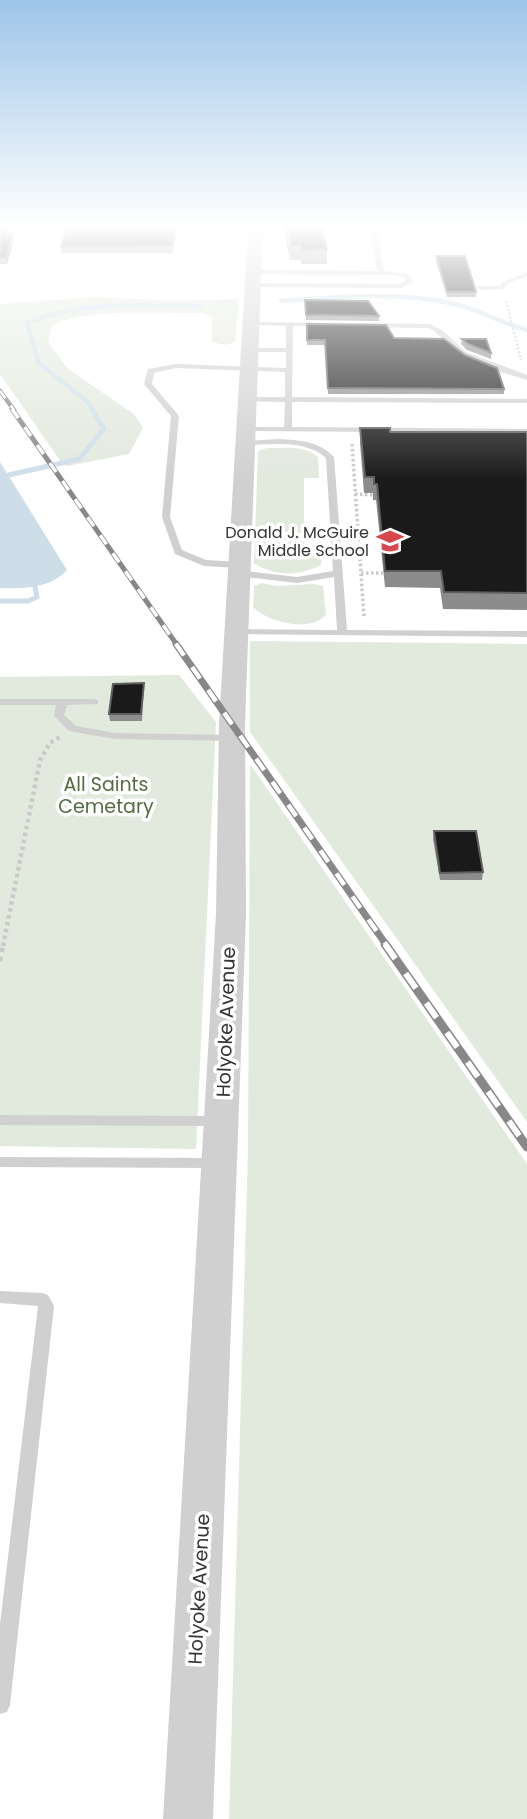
<svg xmlns="http://www.w3.org/2000/svg" width="527" height="1819" font-family="Poppins,sans-serif">
<style>
.green{fill:#e2e9dd}
.water{fill:#cedee9}
.lines{fill:none;stroke-linecap:round;stroke-linejoin:round}
.stream-far1{stroke:#cedee9;stroke-width:4.5}
.stream{stroke:#cedee9;stroke-width:5}
.path-far3{stroke:#cacaca;stroke-width:2.5;stroke-dasharray:2 2;stroke-linecap:butt}
.path-far2{stroke:#cacaca;stroke-width:3.5;stroke-dasharray:2.5 2.5;stroke-linecap:butt}
.path-far1{stroke:#cacaca;stroke-width:4.5;stroke-dasharray:3.5 3.5;stroke-linecap:butt}
.path{stroke:#cacaca;stroke-width:5;stroke-dasharray:4.5 4.5;stroke-linecap:butt}
.service{fill:#d0d0d0;fill-rule:evenodd}
.tertiary{fill:#d0d0d0;fill-rule:evenodd}
.rail-far3-casing{stroke:#888;stroke-width:4.5}
.rail-far2-casing{stroke:#888;stroke-width:5}
.rail-far1-casing{stroke:#888;stroke-width:7}
.rail-casing{stroke:#888;stroke-width:9}
.rail-far3{stroke:#fff;stroke-width:2.5;stroke-dasharray:9;stroke-linecap:butt}
.rail-far2{stroke:#fff;stroke-width:3.5;stroke-dasharray:11;stroke-linecap:butt}
.rail-far1{stroke:#fff;stroke-width:4.5;stroke-dasharray:14;stroke-linecap:butt}
.rail{stroke:#fff;stroke-width:6;stroke-dasharray:18;stroke-linecap:butt}
.wall{fill:#8c8c8c}
.shaded-wall{fill:#5f5f5f}
.building{fill:#1a1a1a;stroke:#5f5f5f;stroke-width:2}
.labels{text-anchor:middle;dominant-baseline:central;stroke-width:7;stroke-linejoin:round;paint-order:stroke}
.far-poi-label{font-size:16px;fill:#333;stroke:#fff;text-anchor:end}
.park-label{font-size:19px;fill:#556c43;stroke:#fff}
.street-label{font-size:19px;fill:#333;stroke:#fff}
</style>
<rect width="100%" height="100%" fill="#fff"/>
<!-- green -->
<path class="green" d="M95,297L176,301L239,299L235,342L225,345L212,342V316L201,313C162,314 84,307 52,326L48,342L68,369L134,414L143,428L129,454L67,466L61,462L0,374V304Z
M267,448C284,448 305,445 318,457L319,478H304V545L323,546L321,565C300,576 275,577 254,563L258,451Z
M261,583L278,586L314,584L323,586L326,615C310,633 267,622 253,607L254,586Z
M250,641L527,644V1122L250,732Z
M179,675L216,722L196,1149L0,1146V677Z
M250,764L527,1164V1819H229L248,1150Z"/>
<!-- water -->
<path class="water" d="M0,462L67,570C51,588 24,589 0,588Z"/>
<g class="lines">
<!-- stream-far1 -->
<path class="stream-far1" d="M281,301C337,297 394,291 450,303C477,308 500,323 527,330
M93,410L88,402L39,363L27,323C83,300 142,306 201,306"/>
<!-- stream -->
<path class="stream" d="M0,484L9,475L79,459L104,429L92,409
M0,601H28L37,597L33,576"/>
<!-- path-far3 -->
<path class="path-far3" d="M506,301L521,360"/>
<!-- path-far2 -->
<path class="path-far2" d="M352,444L364,617
M355,494L373,495
M361,573H383"/>
<!-- path-far1 -->
<path class="path-far1" d="M3,946L40,760L50,743L60,737"/>
<!-- path -->
<path class="path" d="M0,961L3,944"/>
<!-- service -->
<path class="service" d="M370,226H376L384,271L408,274L413,282L401,288L253,287L250,285L253,283L400,284L407,280L404,277L395,275L254,274L251,272L254,270L377,271Z
M527,272V276L507,284L503,289L479,290L476,288L479,286H499L503,282Z
M248,322L430,324L443,331L466,352L527,375V380C505,373 478,367 458,354C447,347 441,334 429,328L293,326L292,397L527,399V403L292,402V427L527,429V433L245,431L241,429L242,427H284L285,402L246,401L242,399L246,397H285V372L176,368L154,373L152,384L179,416L170,517L182,550L206,560L239,562L244,565L239,568L204,566L175,554L162,517L171,416L144,384L148,369L176,364L286,368V352H249L245,350L249,348H286V326L250,325L247,323Z
M278,439C299,440 319,441 334,457L347,630L527,631V637L233,634L231,632L236,629L337,630L334,577L297,583L238,576L233,573L238,570L297,577L333,571L326,458C304,439 271,445 244,445L240,443L244,441Z
M0,699H94L98,700V704L67,705L64,715L76,726L115,733L231,735L236,738L231,741L115,739L69,731L54,716L56,705H0Z
M0,1115L218,1116L223,1118L225,1121L223,1124L218,1126L0,1125Z
M0,1157L216,1158L221,1159L223,1163L221,1167L216,1168L0,1167Z
M0,1291L42,1293L48,1295L54,1306L10,1705L7,1712L0,1714V1624L38,1306L0,1303Z"/>
<!-- tertiary -->
<path class="tertiary" d="M0,226H263L245,724L246,914L213,1819H163L216,914L219,724L248,230H0Z"/>
<!-- rail-far3 casing -->
<g class="rail-far3-casing">
<path id="rail-far3" d="M0,391L14,410"/>
</g>
<!-- rail-far2 casing -->
<g class="rail-far2-casing">
<path id="rail-far2" d="M12,409L177,645"/>
</g>
<!-- rail-far1 casing -->
<g class="rail-far1-casing">
<path id="rail-far1" d="M176,644L387,946"/>
</g>
<!-- rail casing -->
<g class="rail-casing">
<path id="rail" d="M385,944L527,1147"/>
</g>
<!-- rail-far3 -->
<use href="#rail-far3" class="rail-far3"/>
<!-- rail-far2 -->
<use href="#rail-far2" class="rail-far2"/>
<!-- rail-far1 -->
<use href="#rail-far1" class="rail-far1"/>
<!-- rail -->
<use href="#rail" class="rail"/>
</g>
<!-- wall -->
<path class="wall" d="M0,226L8,227L9,232L14,238L7,264H0Z
M177,226V233L172,253H61V247Z
M284,226H321L327,249V264H301V260H290L284,234Z
M436,256L476,292V297H447L436,261Z
M305,300L379,316V321L306,320Z
M307,324L394,338L504,389V394H328L325,345H307Z
M462,339L491,353V359L467,350L461,344Z
M360,428L390,432H527V610L443,609L440,588L385,587L376,500H373V493H364L360,443Z
M144,683L142,721H110L109,714Z
M434,831L483,872L482,880H440L433,839Z"/>
<!-- shaded-wall -->
<path class="shaded-wall" d="M177,226V233L172,253V246Z
M13,232L14,238L7,264L6,258Z"/>
<!-- building -->
<path class="building" d="M0,226L8,227L6,232H13L6,258H0Z
M67,226H177L172,246L61,247Z
M286,226H321L327,249L301,250V245L291,246Z
M436,256H465L476,292H447Z
M305,300L368,301L379,316L306,315Z
M307,324L386,325L394,338L444,339L465,355L497,368L504,389L328,388L325,340H307Z
M462,339H486L491,353L468,344Z
M360,428H390V432H527V593L444,592L441,571H385L377,484H374V477H365Z
M144,683L141,714H109L113,684Z
M434,831H476L483,872L440,873Z"/>
<!-- sky -->
<linearGradient id="sky" x2="0" y2="1"><stop stop-color="#9dc5e8"/><stop offset="0.47" stop-color="#fff"/><stop offset="1" stop-color="#fff" stop-opacity="0"/></linearGradient>
<rect width="527" height="480" fill="url(#sky)"/>
<!-- icons -->
<defs>
<g id="school-bare" transform="scale(2.1)"><path d="M0-5L7-2L0 1L-7-2ZM-4 1L0 2.5L4 1V4Q0 6-4 4Z" fill="#d8474c" stroke="#fff" stroke-width="2.5" paint-order="stroke"/></g>
</defs>
<g fill-rule="evenodd">
<use href="#school-bare" x="390" y="541"/>
</g>
<g class="labels">
<!-- far-poi labels -->
<g class="far-poi-label">
<text x="369" y="532">Donald J. McGuire<tspan x="369" dy="18">Middle School</tspan></text>
</g>
<!-- park labels -->
<g class="park-label">
<text x="106" y="784">All Saints<tspan x="106" dy="22">Cemetary</tspan></text>
</g>
<!-- street labels -->
<g class="street-label">
<text transform="translate(226 1022) rotate(-88)">Holyoke Avenue</text>
<text transform="translate(199 1589) rotate(-87)">Holyoke Avenue</text>
</g>
</g>
</svg>
